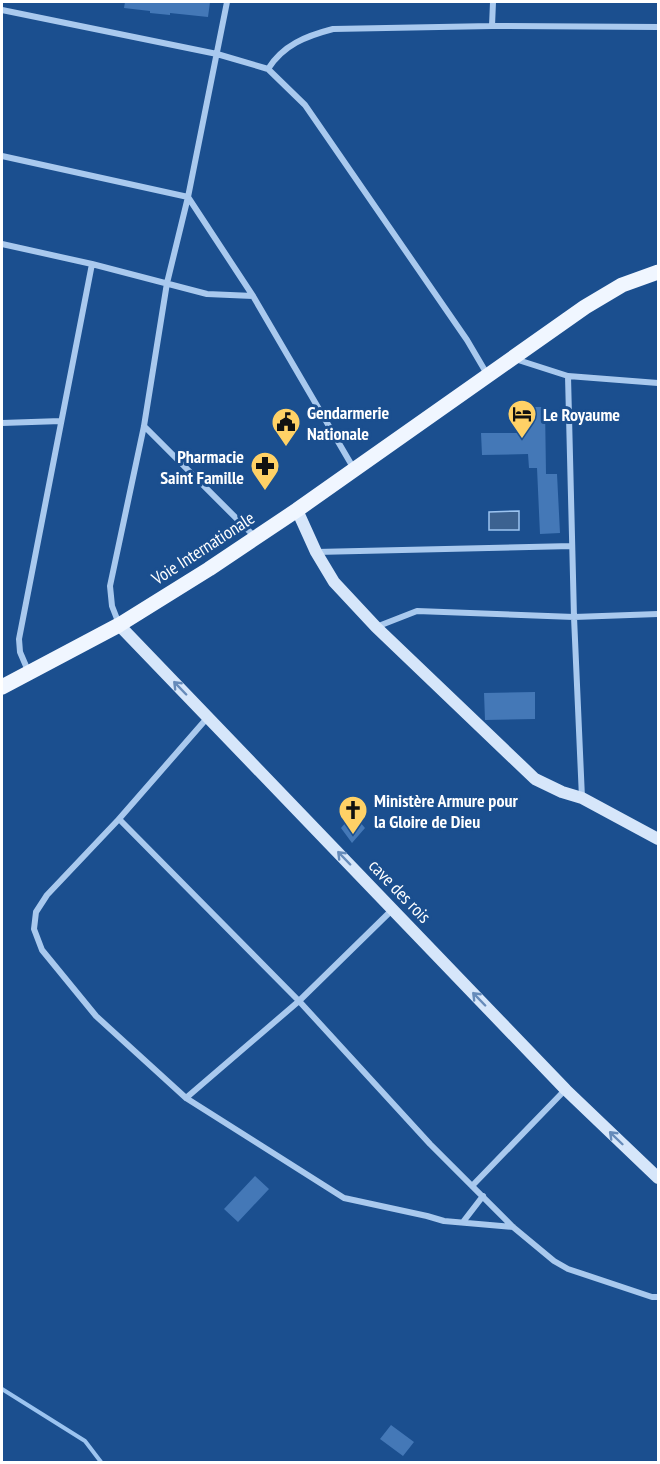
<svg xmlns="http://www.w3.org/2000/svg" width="660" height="1464" font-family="'PT Sans Narrow',sans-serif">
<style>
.water{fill:#3c6290;stroke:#9cc4f0;stroke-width:1.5}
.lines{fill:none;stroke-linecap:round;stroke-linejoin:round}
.stream{stroke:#9cc4f0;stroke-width:4}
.building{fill:#4478b7}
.street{stroke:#a9c9ee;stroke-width:6}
.secondary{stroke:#d6e6fa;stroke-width:12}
.primary{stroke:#f0f6ff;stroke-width:15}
.oneway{stroke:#668bba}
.labels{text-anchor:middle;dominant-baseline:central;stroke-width:6;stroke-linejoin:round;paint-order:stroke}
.poi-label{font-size:18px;font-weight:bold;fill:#fff;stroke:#1b4f8f;text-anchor:start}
.street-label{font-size:18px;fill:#fff;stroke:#1b4f8f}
</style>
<rect width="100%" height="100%" fill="#1b4f8f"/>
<!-- water -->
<path class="water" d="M519,511V530H489V512Z"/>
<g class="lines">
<!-- stream -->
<path class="stream" d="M2,1389L85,1441L101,1462"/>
</g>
<!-- building -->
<path class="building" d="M125,2H210L208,17L170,13V15L150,13V11L124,8Z
M525,407H545L546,474H557L560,533L540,534L537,468H529L528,454L482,455L481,433H525Z
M535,692V719L485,720L484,693Z
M353,814L365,828L352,843L341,828Z
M255,1176L269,1189L238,1222L224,1209Z
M391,1425L414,1442L403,1456L380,1439Z"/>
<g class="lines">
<!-- street -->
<path class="street" d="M2,10L217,54L268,69L305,105L467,340L487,374
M492,26L493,2
M268,69C283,45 306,36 333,29L492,26L658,27
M2,156L188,197L253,296L354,469
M2,244L92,264L207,294L253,296
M515,359L568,376L658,383
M568,376L574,617L582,798
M2,423L61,421
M144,426L256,538
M316,552L572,546
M119,624L112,606L110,586L144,426L167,283L188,197L227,2
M376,627L417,611L574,617L658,614
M29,673L20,652L19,639L92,264
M208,717L119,819L47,895L36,912L34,929L42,950L96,1016L186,1098L344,1198L427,1216L444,1221L513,1227
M119,819L299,1001L430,1144L513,1227L554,1261L568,1269L652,1297H658
M186,1098L299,1001L393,909
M472,1186L565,1090
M463,1222L483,1196"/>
<!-- secondary -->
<path class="secondary" d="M297,510L316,552L334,582L376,627L535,779L562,792L582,798L658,839
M119,625L566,1090L658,1178"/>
<!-- primary -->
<path class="primary" d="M2,687L119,625L209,569L297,510L585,307L622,285L658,272"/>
</g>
<!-- one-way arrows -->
<defs><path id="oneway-shaft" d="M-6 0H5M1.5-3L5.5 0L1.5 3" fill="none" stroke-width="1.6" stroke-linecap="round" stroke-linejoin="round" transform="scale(1.5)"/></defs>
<g class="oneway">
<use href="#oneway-shaft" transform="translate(180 688) rotate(-134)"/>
<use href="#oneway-shaft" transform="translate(344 858) rotate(-134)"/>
<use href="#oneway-shaft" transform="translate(479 999) rotate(-134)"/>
<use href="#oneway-shaft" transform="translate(616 1138) rotate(-136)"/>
</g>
<!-- icons -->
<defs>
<g id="hotel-pin" transform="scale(1.5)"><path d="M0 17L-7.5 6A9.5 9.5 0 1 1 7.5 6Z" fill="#ffd166" stroke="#1b4f8f"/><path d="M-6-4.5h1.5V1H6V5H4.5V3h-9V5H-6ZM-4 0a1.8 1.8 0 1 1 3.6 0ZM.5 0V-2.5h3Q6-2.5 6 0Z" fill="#111"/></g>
<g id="civic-pin" transform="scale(1.5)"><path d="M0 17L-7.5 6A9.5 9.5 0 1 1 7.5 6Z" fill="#ffd166" stroke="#1b4f8f"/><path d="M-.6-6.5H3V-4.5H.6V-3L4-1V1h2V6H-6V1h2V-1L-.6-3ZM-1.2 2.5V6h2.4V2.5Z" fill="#111"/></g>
<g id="pharmacy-pin" transform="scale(1.5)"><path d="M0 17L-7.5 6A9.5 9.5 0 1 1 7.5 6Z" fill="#ffd166" stroke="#1b4f8f"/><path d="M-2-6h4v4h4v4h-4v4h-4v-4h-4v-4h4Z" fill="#111"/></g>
<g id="church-pin" transform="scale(1.5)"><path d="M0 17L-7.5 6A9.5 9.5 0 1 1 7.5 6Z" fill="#ffd166" stroke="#1b4f8f"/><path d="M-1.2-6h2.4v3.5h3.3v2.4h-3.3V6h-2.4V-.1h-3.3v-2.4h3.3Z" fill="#111"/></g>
</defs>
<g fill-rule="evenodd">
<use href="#hotel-pin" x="522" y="414"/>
<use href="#civic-pin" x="286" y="422"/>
<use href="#pharmacy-pin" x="265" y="466"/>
<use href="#church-pin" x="353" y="810"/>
</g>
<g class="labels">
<!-- poi labels -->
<g class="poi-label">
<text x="307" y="412">Gendarmerie<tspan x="307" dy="21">Nationale</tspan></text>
<text x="543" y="414">Le Royaume</text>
<text x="244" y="456" text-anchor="end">Pharmacie<tspan x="244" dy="21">Saint Famille</tspan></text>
<text x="374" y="800">Ministère Armure pour<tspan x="374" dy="21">la Gloire de Dieu</tspan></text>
</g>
<!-- street labels -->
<g class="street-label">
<text transform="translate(203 548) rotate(-33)">Voie Internationale</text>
<text transform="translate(400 891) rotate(46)">cave des rois</text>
</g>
</g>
<!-- border -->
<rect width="660" height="1464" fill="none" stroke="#ffffff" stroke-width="6"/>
</svg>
